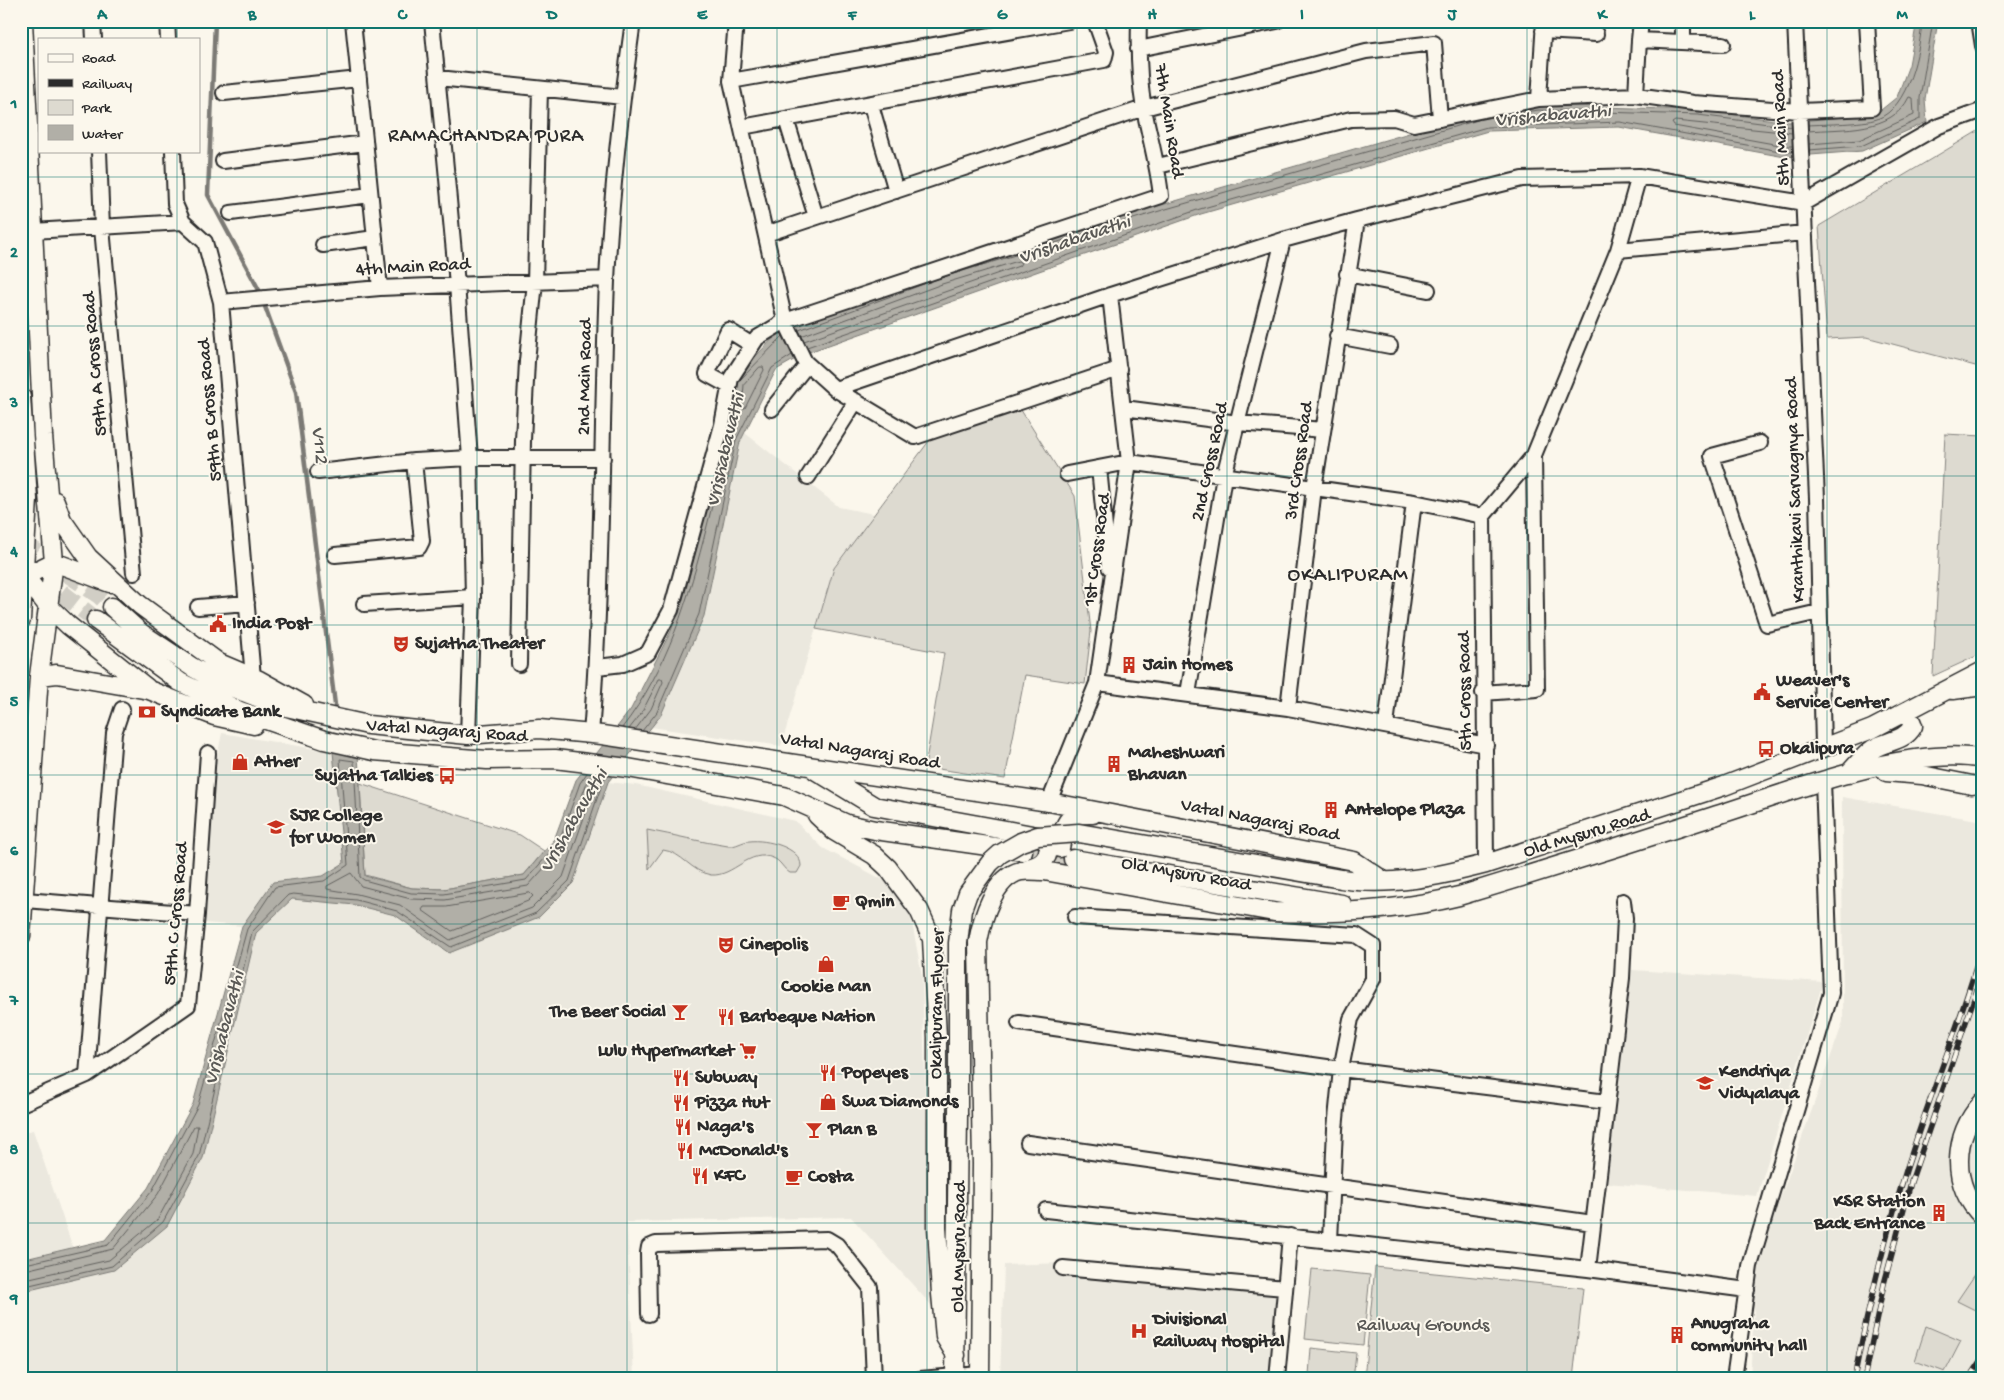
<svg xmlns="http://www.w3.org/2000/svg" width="2004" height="1400" font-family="'Gochi Hand',sans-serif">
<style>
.built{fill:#ebe8de}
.green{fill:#dddad0;stroke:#84827e}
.water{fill:#b1afa7;stroke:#7b7a75}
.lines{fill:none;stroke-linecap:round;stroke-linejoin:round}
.shore{stroke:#61605d;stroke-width:1}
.stream{stroke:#7b7a75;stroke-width:4.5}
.major-tunnel{stroke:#d1cec5;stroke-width:18;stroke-dasharray:18 9;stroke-linecap:butt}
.minor-casing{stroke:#2b2b2b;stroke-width:18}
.major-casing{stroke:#2b2b2b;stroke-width:21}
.minor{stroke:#fbf7ec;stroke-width:14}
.major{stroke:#fbf7ec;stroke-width:18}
.rail-casing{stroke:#2b2b2b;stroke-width:5.5}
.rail{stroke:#fbf7ec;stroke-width:4;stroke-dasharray:11;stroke-linecap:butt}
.major-bridge-casing{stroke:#2b2b2b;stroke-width:21;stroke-linecap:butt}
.major-bridge{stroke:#fbf7ec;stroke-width:18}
.grid{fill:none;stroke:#0f766e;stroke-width:1;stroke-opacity:0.55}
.labels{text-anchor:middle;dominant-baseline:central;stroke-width:4;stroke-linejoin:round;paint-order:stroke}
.street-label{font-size:19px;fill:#2b2b2b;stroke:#fbf7ec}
.poi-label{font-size:19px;font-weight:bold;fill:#2b2b2b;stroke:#fbf7ec;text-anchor:start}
.park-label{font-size:19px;fill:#585754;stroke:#fbf7ec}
.water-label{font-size:20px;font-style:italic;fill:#5a5956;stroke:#fbf7ec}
.neighbourhood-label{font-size:20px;letter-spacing:1px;fill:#2b2b2b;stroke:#fbf7ec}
.quarter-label{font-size:21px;letter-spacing:1px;fill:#2b2b2b;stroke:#fbf7ec}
.neatline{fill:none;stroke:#0f766e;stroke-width:2}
.grid-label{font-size:16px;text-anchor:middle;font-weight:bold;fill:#0f766e}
</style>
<rect width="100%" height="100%" fill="#fbf7ec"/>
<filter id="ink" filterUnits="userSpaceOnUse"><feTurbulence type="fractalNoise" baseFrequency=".02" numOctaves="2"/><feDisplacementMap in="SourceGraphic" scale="10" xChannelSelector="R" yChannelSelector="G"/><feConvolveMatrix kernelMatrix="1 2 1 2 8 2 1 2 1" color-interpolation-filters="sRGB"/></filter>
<g filter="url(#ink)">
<!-- built -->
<path class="built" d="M745,433L839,507L874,514L834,568L781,746L651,727L661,715L704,616L740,442Z
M222,733L333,752L344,863L323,876L273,882L242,926L205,923L215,767Z
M608,782L636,785L795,821L823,848L889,883L910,912L922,976L932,1306L851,1217L627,1222L634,1379H21V1292L114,1270L203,1158L256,933L292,899L355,905L395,915L449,953L539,917L573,883Z
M1842,797L1983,821V1379H1750L1757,1264L1843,1022Z
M1632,970L1823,982L1757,1196L1607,1183Z
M33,1130L73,1248L21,1260V1133Z
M1064,1263L1282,1284L1272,1379H1000L1004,1265Z"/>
<!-- green -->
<path class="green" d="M1983,128V368L1866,337L1827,339L1819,226Z
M1019,407L1075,496L1091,631L1085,684L1025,675L1005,779L925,767L944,653L816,629L834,568L932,437Z
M1945,434L1983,436V653L1933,676Z
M360,783L520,835L544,851L524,875L444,889L412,888L365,875Z
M647,830C674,835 701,842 728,846C736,847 742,841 750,841C765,839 801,847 801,866L797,873H790C783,869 781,861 773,858C749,848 734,877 711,875C691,872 682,852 663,850L649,869Z
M1375,1267L1583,1288L1573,1379H1364Z
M1312,1269L1370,1275L1363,1345L1305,1339Z
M1978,1270L1983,1272V1299L1977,1311L1957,1301Z
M1926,1326L1961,1341L1945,1372L1915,1361Z
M1311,1348L1356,1353L1353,1379L1309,1375Z"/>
<!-- water -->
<path class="water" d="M1917,21H1938L1925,99L1927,122L1862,151L1785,157L1619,127L1488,131L1201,214L806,353L776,370L740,442L704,616L661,715L608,782L573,883L539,917L449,953L395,915L355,905L292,899L256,933L203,1158L167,1226L114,1270L21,1292V1260L105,1240L148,1188L193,1104L242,926L273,882L323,876L344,863L333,752L358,754L365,876L412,888L444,889L524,875L554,840L576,780L631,709L671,631L685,593L722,448L733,380L780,331L939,273L1165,204L1423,129L1538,105L1699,110L1789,122L1876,114L1897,97L1909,65Z"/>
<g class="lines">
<!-- shore -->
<path class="shore" d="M1493,116L1539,110L1698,115L1792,127
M1808,125C1825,124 1862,124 1877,119C1909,108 1920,50 1922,21
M1808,131C1843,128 1892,133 1909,97L1913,98L1914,115L1859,140L1809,144
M1792,133L1675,121L1672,123L1674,126L1785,146H1793
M1809,150L1861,146L1920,119V98L1933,21
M799,330L940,278L1166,209L1478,120
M801,336L942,284L1018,261L1021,263L1019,266L804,341
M807,347L1200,209L1487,127L1620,122L1785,152H1793
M760,367H763L764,370L745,408L742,409L744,385Z
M739,381L783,336
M622,728C668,669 689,597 707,526C717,486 727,447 734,407
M629,729L641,714L659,679H662L663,682L651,709L635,730
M642,731L657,712L699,614L736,440L772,368L792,355
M594,775L598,778L563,877L532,908L450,940L400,905L357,894L327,889V886L351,873L361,886L411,899L445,900L528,886L564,846L586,785Z
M530,893L533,896L528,901L452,931L422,910L424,907H446Z
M21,1265L108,1245L152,1191L198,1105L247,929L275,887L324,881L348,865L340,759L354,761L360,877L364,880L411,893L444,894L526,880L559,842L580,783L587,773
M21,1271L113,1249L158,1194L194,1126H198L193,1154L158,1219L109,1260L21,1280
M21,1287L112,1266L163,1222L199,1156L252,932L288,895L293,894L356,900L397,911L451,947L536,913L569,881L603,781L607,775"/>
<!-- stream -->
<path class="stream" d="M215,21L208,195L259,290L296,392L336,713"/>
<!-- major-tunnel -->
<path class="major-tunnel" d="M21,544L29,547L99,595L112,607
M40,576L96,620
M1023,851L1073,859"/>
<!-- minor casing -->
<g class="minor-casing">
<path id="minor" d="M93,21L94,39
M167,21L168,39
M353,21L380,288
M432,21L457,284L470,458H603
M736,21L731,81L785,321L805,362L835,389L1110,295L1283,240L1357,220L1522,179L1639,176L1804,203L1939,126L1983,110
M1795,21L1817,498L1823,746
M1979,21L1983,46
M1543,31L1596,34
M1639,40L1641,21
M1683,40V21
M1138,49L1277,21
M438,78L623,97
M731,81L1069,21
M224,93L359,79
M1636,95L1639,40L1723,44
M1539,99L1544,21
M871,105L896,191
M786,119L816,217
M742,127L1104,60L1106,52L1095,21
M99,151L102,228L134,573
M173,151L175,204L183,222L205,242L221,302L253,678
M223,161L365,143
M1158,166L1351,119L1394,118L1414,124L1539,99L1636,95L1693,103L1800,111L1872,108L1867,21
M231,213L370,195
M33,231L183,222
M766,234L1144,108L1366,51L1434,43L1440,119
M323,245L375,238
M1618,250L1805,233
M1347,274L1428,290
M221,302L380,288L607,279
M1337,336L1390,346
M729,386L707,374L728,330L752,345
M835,389L915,437L1119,369
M1124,408L1238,423L1323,430
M772,409L807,365
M1760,443L1712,456L1767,624L1819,612
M1099,468L1109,567
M318,472L414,461L470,458L473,597L468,735
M1067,474L1129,462L1414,502L1483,516
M808,477L856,401
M1483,516L1534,455L1618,250L1639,176
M1483,516L1486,864
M335,555L419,547L422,541L414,461
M364,604L473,597
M198,607L247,603
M519,664L523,440L527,361L535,282L540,89
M597,667L623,664L648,653L671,610L722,425L731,378L757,338L785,321L1161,196C1158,166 1150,139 1144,109C1139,80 1138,51 1139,21
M1097,683L1288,708L1486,745
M1483,693L1537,689L1534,455
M1188,694L1224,476L1283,240
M1288,708L1314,488L1357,220
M1386,725L1414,502
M591,734C603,583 601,432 607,281C611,194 621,107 633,21
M1049,802L1097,683L1129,462L1110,295
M25,900L197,914
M1075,917L1356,935L1373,946V979L1351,1019L1341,1069L1335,1129L1330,1241
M1019,1023L1341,1069L1607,1102
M87,1075L114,733L122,709
M21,1104L87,1075L188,1005L197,914L208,753
M1028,1143L1593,1223
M1046,1210L1588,1269L1747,1290
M1063,1268L1285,1288
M1588,1269L1622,978L1625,918L1623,901
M649,1314L648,1253L649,1247L656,1244L827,1239L837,1245L870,1287L874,1379
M920,1379L980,1374
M1277,1379L1290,1236
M1734,1379L1750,1266L1831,993L1823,781"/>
</g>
<!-- major casing -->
<g class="major-casing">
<path id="major" d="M21,397L28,499L21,620
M55,501L62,520L88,557L140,605L219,663L259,680L304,705
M25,576L47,605L68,625L147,688
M25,576L54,562L110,583
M112,607L141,633L192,667L221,683L277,705L368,725L468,735L539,729L602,735L1049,802L1354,861L1384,881
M96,620L180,682L240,711L324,740L374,751L487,760L555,759L628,768L784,796L847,824L875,830L1023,851
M39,676L57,674L149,690L214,716L254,725
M1953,690L1983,686
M815,770L874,806L1043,837L1049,846C1048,862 1039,865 1026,869
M1886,772L1922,775L1972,785
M1848,774C1856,766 1864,755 1873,749C1888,740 1904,742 1913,726L1907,711
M817,815L834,831L874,855L888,868L919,910L932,939L937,1037V1227L941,1294L945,1337L956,1355
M1060,848C1065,824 1064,813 1093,814
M1073,859L1342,904
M1341,879C1389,887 1440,876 1486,864L1724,786L1872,729L1983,671
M21,936L39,676L54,562L43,436L23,21
M1983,1102C1952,1136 1950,1185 1983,1217
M955,1379L958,1115
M980,1379L982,1164L978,942C982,919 994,877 1021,871C1028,870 1037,871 1044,871L1274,912C1336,914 1399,911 1459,896C1542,871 1625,845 1708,818C1783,795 1906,744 1983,759"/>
</g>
<!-- minor -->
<use href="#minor" class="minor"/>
<!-- major -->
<use href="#major" class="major"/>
<!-- rail casing -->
<g class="rail-casing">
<path id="rail" d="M1854,1379C1870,1297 1890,1216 1917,1137C1939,1072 1965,1010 1983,943
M1864,1379L1884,1284L1911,1182L1977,990
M1969,1379L1983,1358
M1982,1379L1983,1377"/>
</g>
<!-- rail -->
<use href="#rail" class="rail"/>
<!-- major-bridge casing -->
<g class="major-bridge-casing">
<path id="major-bridge" d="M958,1115V943L962,910L968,893L990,863L1000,854L1021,842L1038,836L1079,833L1341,879"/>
</g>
<!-- major-bridge -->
<use href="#major-bridge" class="major-bridge"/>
</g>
</g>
<!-- grid -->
<path class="grid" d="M177,21V39M327,21V1379M477,21V1379M627,21V1379M777,21V1379M927,21V1379M1077,21V1379M1227,21V1379M1377,21V1379M1527,21V1379M1677,21V1379M1827,21V1379M177,151V1379M21,177H1983M21,326H1983M21,476H1983M21,625H1983M21,775H1983M21,924H1983M21,1074H1983M21,1223H1983"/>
<!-- icons -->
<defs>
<g id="civic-bare" transform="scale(1.35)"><path d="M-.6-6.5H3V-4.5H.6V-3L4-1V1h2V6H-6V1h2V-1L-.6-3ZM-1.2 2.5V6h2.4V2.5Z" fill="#c8321e" stroke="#fbf7ec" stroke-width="2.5" paint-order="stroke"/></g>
<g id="theatre-bare" transform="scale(1.35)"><path d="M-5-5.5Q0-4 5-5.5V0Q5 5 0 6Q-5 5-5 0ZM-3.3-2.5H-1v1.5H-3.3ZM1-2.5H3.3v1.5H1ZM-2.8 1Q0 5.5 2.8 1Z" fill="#c8321e" stroke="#fbf7ec" stroke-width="2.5" paint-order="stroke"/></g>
<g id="building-bare" transform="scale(1.35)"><path d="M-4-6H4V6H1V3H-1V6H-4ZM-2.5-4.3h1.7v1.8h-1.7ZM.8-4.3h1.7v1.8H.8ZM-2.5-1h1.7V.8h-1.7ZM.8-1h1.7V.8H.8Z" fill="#c8321e" stroke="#fbf7ec" stroke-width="2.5" paint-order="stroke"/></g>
<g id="bank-bare" transform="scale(1.35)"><path d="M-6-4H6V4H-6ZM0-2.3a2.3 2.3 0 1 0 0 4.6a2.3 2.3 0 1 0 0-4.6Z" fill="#c8321e" stroke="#fbf7ec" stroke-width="2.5" paint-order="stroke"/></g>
<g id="bus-bare" transform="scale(1.35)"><path d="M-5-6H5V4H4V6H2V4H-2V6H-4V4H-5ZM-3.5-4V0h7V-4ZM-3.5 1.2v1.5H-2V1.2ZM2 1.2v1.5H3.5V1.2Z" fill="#c8321e" stroke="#fbf7ec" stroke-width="2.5" paint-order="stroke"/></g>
<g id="shop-bare" transform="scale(1.35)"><path d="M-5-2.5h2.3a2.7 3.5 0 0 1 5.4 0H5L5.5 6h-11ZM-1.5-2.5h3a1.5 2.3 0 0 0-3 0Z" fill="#c8321e" stroke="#fbf7ec" stroke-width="2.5" paint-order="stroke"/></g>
<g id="university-bare" transform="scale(1.35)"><path d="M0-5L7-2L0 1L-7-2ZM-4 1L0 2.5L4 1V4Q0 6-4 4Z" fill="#c8321e" stroke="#fbf7ec" stroke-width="2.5" paint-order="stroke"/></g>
<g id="cafe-bare" transform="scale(1.35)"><path d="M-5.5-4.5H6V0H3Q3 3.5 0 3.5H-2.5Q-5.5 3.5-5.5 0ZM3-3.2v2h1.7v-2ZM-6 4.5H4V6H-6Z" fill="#c8321e" stroke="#fbf7ec" stroke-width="2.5" paint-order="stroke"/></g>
<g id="bar-bare" transform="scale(1.35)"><path d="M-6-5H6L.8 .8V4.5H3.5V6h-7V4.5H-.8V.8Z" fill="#c8321e" stroke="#fbf7ec" stroke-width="2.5" paint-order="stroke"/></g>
<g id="restaurant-bare" transform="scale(1.35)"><path d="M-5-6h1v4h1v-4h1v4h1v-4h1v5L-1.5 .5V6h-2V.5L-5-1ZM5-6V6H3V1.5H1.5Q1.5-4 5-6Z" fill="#c8321e" stroke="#fbf7ec" stroke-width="2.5" paint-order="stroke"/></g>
<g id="supermarket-bare" transform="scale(1.35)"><path d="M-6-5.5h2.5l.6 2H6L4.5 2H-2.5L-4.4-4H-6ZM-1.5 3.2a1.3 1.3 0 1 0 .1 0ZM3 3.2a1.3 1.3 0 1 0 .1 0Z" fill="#c8321e" stroke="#fbf7ec" stroke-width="2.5" paint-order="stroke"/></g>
<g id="school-bare" transform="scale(1.35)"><path d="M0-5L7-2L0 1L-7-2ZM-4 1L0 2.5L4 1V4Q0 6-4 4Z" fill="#c8321e" stroke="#fbf7ec" stroke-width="2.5" paint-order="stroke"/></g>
<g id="hospital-bare" transform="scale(1.35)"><path d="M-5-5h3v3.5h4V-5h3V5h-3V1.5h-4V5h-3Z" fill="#c8321e" stroke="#fbf7ec" stroke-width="2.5" paint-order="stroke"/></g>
</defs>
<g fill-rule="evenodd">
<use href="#civic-bare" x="218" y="624"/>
<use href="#theatre-bare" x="401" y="644"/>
<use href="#building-bare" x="1129" y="665"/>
<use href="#civic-bare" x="1762" y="692"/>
<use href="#bank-bare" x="147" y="712"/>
<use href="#bus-bare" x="1766" y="749"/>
<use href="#shop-bare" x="240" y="762"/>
<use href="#building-bare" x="1114" y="764"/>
<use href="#bus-bare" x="447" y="776"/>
<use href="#building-bare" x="1331" y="810"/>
<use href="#university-bare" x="276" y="827"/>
<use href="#cafe-bare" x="841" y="902"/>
<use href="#theatre-bare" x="726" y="945"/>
<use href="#shop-bare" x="826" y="964"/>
<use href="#bar-bare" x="680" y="1012"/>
<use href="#restaurant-bare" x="726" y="1017"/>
<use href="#supermarket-bare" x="748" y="1051"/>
<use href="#restaurant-bare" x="828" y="1073"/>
<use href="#restaurant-bare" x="681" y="1078"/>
<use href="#school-bare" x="1705" y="1083"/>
<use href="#shop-bare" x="828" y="1102"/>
<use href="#restaurant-bare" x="681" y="1103"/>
<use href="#restaurant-bare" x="683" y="1127"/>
<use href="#bar-bare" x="814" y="1130"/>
<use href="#restaurant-bare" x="685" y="1151"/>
<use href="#restaurant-bare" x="700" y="1176"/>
<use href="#cafe-bare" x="794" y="1177"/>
<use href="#building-bare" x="1939" y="1213"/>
<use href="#hospital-bare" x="1139" y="1331"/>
<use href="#building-bare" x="1677" y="1335"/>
</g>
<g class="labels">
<!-- street labels -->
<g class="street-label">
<text transform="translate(1168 121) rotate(81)">7th Main Road</text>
<text transform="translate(1782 128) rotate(-93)">5th Main Road</text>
<text transform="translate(413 268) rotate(-3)">4th Main Road</text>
<text transform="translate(96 364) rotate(-95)">59th A Cross Road</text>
<text transform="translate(586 377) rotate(-89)">2nd Main Road</text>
<text transform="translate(211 410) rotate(-95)">59th B Cross Road</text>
<text transform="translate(1300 461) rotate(-82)">3rd Cross Road</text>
<text transform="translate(1211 462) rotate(-78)">2nd Cross Road</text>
<text transform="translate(1796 490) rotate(-92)">Kranthikavi Sarvagnya Road</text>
<text transform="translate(1098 550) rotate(-82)">1st Cross Road</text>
<text transform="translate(1466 691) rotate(-91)">5th Cross Road</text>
<text transform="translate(447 732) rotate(4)">Vatal Nagaraj Road</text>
<text transform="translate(860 752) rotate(9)">Vatal Nagaraj Road</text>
<text transform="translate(1260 821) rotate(11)">Vatal Nagaraj Road</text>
<text transform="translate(1587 834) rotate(-17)">Old Mysuru Road</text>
<text transform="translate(1186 875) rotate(10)">Old Mysuru Road</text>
<text transform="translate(177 914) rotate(-85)">59th C Cross Road</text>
<text transform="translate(938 1004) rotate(-89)">Okalipuram Flyover</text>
<text transform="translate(960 1247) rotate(-89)">Old Mysuru Road</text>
</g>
<!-- poi labels -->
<g class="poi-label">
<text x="232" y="624">India Post</text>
<text x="415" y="644">Sujatha Theater</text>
<text x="1143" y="665">Jain Homes</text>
<text x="1776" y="681">Weaver's<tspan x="1776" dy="22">Service Center</tspan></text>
<text x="161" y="712">Syndicate Bank</text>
<text x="1780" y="749">Okalipura</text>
<text x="1128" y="753">Maheshwari<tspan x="1128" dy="22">Bhavan</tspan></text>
<text x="254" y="762">Ather</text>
<text x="433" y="776" text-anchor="end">Sujatha Talkies</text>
<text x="1345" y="810">Antelope Plaza</text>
<text x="290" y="816">SJR College<tspan x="290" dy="22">for Women</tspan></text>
<text x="855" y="902">Qmin</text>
<text x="740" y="945">Cinepolis</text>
<text x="826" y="987" text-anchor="middle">Cookie Man</text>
<text x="666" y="1012" text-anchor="end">The Beer Social</text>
<text x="740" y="1017">Barbeque Nation</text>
<text x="734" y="1051" text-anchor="end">Lulu Hypermarket</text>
<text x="1719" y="1072">Kendriya<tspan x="1719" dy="22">Vidyalaya</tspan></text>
<text x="842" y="1073">Popeyes</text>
<text x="695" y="1078">Subway</text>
<text x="842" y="1102">Swa Diamonds</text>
<text x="695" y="1103">Pizza Hut</text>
<text x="697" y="1127">Naga's</text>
<text x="828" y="1130">Plan B</text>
<text x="699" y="1151">McDonald's</text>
<text x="714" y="1176">KFC</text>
<text x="808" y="1177">Costa</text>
<text x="1925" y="1202" text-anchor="end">KSR Station<tspan x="1925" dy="22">Back Entrance</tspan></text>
<text x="1153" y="1320">Divisional<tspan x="1153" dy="22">Railway Hospital</tspan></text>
<text x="1691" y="1324">Anugraha<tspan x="1691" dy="22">community hall</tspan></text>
</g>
<!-- park labels -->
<g class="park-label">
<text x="1423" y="1326">Railway Grounds</text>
</g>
<!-- water labels -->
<g class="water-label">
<text transform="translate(1553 117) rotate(-5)">Vrishabavathi</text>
<text transform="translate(1075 241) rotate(-19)">Vrishabavathi</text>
<text transform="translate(318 445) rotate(83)">V112</text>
<text transform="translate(727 450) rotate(-77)">Vrishabavathi</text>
<text transform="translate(575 821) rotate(-60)">Vrishabavathi</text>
<text transform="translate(226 1028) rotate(-76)">Vrishabavathi</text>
</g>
<!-- neighbourhood labels -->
<g class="neighbourhood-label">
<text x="486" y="137">RAMACHANDRA PURA</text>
</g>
<!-- quarter labels -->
<g class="quarter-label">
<text x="1348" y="576">OKALIPURAM</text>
</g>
</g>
<!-- margin -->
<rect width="2004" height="1400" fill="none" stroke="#fbf7ec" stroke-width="55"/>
<!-- legend -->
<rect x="38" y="38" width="162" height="115" fill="#fbf7ec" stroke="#a8a59f"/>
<rect x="48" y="54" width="25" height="8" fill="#fbf7ec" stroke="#a8a59f"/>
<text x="82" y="62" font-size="15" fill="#2b2b2b">Road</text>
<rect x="48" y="79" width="25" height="8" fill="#2b2b2b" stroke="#a8a59f"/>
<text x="82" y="88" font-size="15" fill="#2b2b2b">Railway</text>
<rect x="48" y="100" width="25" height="15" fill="#dddad0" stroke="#a8a59f"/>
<text x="82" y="112" font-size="15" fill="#2b2b2b">Park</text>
<rect x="48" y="125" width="25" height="15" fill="#b1afa7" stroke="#a8a59f"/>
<text x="82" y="138" font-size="15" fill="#2b2b2b">Water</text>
<rect x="28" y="28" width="1948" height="1344" class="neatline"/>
<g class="grid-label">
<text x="102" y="19">A</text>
<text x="252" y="19">B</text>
<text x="402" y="19">C</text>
<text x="552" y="19">D</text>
<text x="702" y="19">E</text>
<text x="852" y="19">F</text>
<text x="1002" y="19">G</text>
<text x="1152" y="19">H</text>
<text x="1302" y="19">I</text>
<text x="1452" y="19">J</text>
<text x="1602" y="19">K</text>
<text x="1752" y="19">L</text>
<text x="1902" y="19">M</text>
<text x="14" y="108">1</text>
<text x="14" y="257">2</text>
<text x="14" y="407">3</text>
<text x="14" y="556">4</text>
<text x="14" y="706">5</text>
<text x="14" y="855">6</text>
<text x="14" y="1005">7</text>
<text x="14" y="1154">8</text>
<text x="14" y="1303">9</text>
</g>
</svg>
